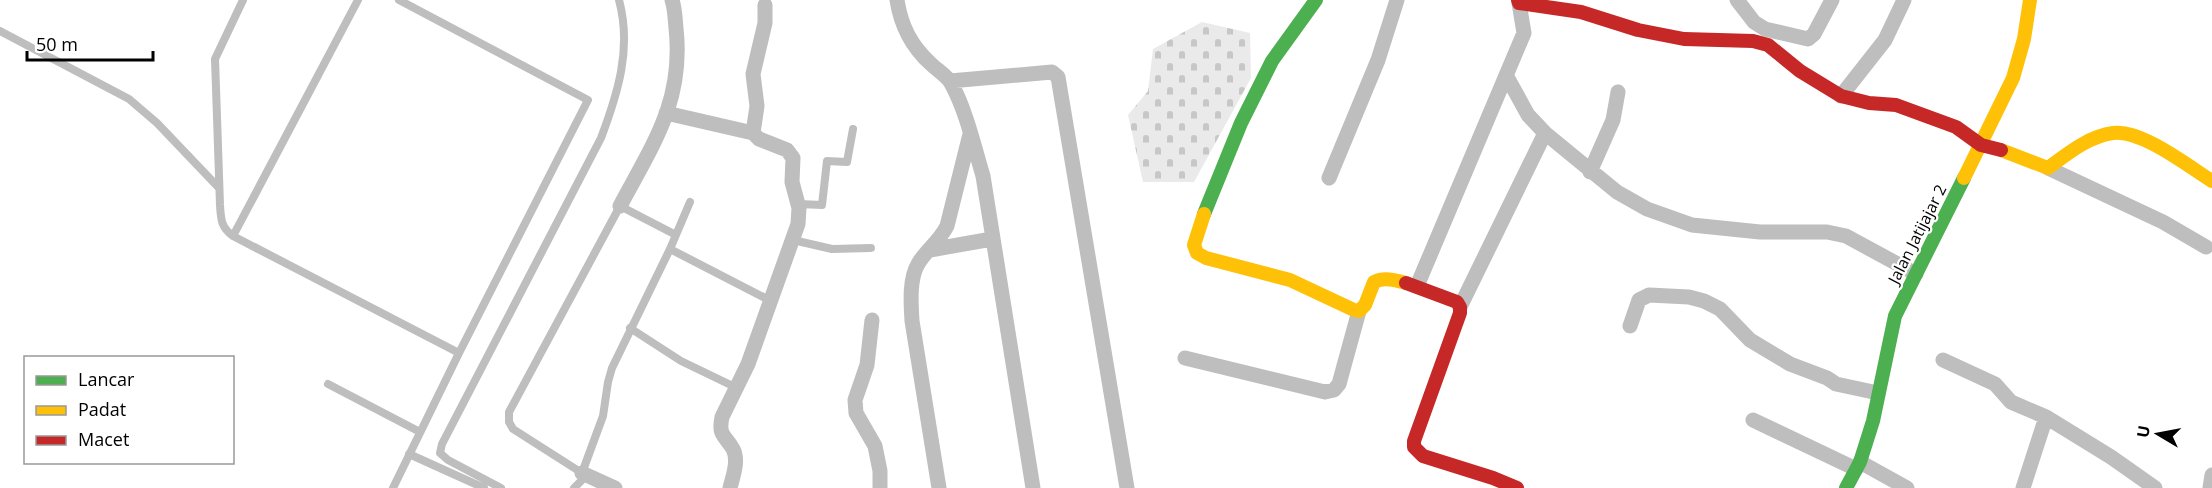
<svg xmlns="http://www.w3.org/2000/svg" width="2212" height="488" font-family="'Open Sans',sans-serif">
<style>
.cemetery{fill:url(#cemetery-stones)}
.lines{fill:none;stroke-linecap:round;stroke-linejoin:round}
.lane{stroke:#bebebe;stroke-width:8}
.street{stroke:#bebebe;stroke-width:15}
.fast{stroke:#4caf50;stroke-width:14}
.slow{stroke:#ffc107;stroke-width:14}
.jam{stroke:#c62828;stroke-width:14}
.labels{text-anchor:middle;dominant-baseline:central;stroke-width:4.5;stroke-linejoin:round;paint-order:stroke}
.street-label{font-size:16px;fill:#000;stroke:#fff}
</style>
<defs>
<pattern id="cemetery-stones" width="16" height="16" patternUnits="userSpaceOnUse" patternTransform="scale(1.5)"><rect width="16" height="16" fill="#eaeaea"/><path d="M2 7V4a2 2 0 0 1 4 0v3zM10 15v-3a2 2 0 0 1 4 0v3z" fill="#c7c7c7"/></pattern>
</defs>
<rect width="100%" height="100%" fill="#fff"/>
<!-- cemetery -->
<path class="cemetery" d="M1202,22L1250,33L1251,78L1194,182H1143L1128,115L1148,91L1153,49Z"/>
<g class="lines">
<!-- lane -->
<path class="lane" d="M243,0L215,59L220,205C221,220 221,227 233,236L459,353
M0,31L129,99L157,123L219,188
M799,204L822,205L827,161L847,162L853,129
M676,235L620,206L509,412V422L513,429L582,473L603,416L608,382L612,368L670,249L690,202
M233,236L358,0
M793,240L832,249L871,248
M670,249L771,301
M630,328L681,361L737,388
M328,384L420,432
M409,454L484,488
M393,488L459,353L588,100L399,0
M501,488L448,460L440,453L442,444L601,138C618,93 632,48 619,0
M574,488L587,475"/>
<!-- street -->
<path class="street" d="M897,0C901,26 911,46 931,64C937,70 947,76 951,83C966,110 974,146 983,176L1033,488
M1737,0L1754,22L1765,29L1808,39L1814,34L1832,0
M1506,75L1528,115L1545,133L1617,192L1647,209L1692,225L1760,232H1827L1846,236L1916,274
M950,81L1052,72L1058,77L1127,488
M1841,96L1885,40L1904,0
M666,113L753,133
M2048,168L2163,222L2206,247
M1590,172L1613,120L1618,92
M1329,178L1378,60L1397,0
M620,206C653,144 684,101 676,28C675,18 675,9 672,0
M930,250L992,239
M1417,286L1524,33L1519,3
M1460,307L1545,133
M872,320L867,365L855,400L856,413L875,446L880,471V488
M1630,326L1639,300L1649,295L1689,297L1704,301L1720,309L1750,340L1790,364L1827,378L1836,384L1878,393
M1185,358L1325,392L1334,390L1339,384L1359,311
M1943,360L1995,384L2011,402L2046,417L2111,457L2155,488
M1753,420L1856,469
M1860,462L1907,488
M582,473L615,488
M730,488C733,476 739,460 733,449C725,435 718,436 722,417L748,364L798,224L799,208L792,182L793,158L787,150L759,139L753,133L757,106L753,74L765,23V5
M939,488L912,321C911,304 909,279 918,264C925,251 939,242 947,226L970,134
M2023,488L2046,417
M2210,488L2212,475"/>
<!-- fast -->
<path class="fast" d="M1204,214L1241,123L1272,61L1316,0
M1846,488L1860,462L1873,421L1895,316L1964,178"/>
<!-- slow -->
<path class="slow" d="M2001,150L2048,168C2067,154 2089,136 2113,133C2141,129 2188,166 2212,181
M1964,178L2013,78L2024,39L2030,0
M1204,214L1194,245L1197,253L1206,258L1290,280L1354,310L1359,311L1365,305L1374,282C1384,277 1395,280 1406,283"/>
<!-- jam -->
<path class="jam" d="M1518,0L1519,3L1581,12L1638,30L1684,39L1753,41L1768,45L1800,71L1841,96L1869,103L1896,105L1956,127L1981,145L2001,150
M1406,283L1457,302L1460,307V313L1414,441V447L1423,456L1493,478L1517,488"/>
</g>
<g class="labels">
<!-- street labels -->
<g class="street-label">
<text transform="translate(1917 234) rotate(-63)">Jalan Jatijajar 2</text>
</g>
</g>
<!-- legend -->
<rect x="24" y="356" width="210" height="108" fill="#ffffff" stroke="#999999" stroke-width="1.5"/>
<rect x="36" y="376" width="30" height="9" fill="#4caf50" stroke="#999999" stroke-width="1.5"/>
<text x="78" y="386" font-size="18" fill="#000000">Lancar</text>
<rect x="36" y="406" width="30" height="9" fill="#ffc107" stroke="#999999" stroke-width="1.5"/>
<text x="78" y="416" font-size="18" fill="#000000">Padat</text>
<rect x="36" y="436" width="30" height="9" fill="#c62828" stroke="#999999" stroke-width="1.5"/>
<text x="78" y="446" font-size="18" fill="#000000">Macet</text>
<!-- north arrow -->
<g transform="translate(2158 434) rotate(280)" stroke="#ffffff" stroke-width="4.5" paint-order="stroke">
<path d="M0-4.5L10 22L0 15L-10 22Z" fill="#000000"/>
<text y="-9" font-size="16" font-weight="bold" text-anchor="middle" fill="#000000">U</text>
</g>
<!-- scale -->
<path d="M27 51v9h126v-9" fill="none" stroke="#000000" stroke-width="3"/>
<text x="36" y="51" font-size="18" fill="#000000" stroke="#ffffff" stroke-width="4.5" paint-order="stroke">50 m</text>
</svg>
